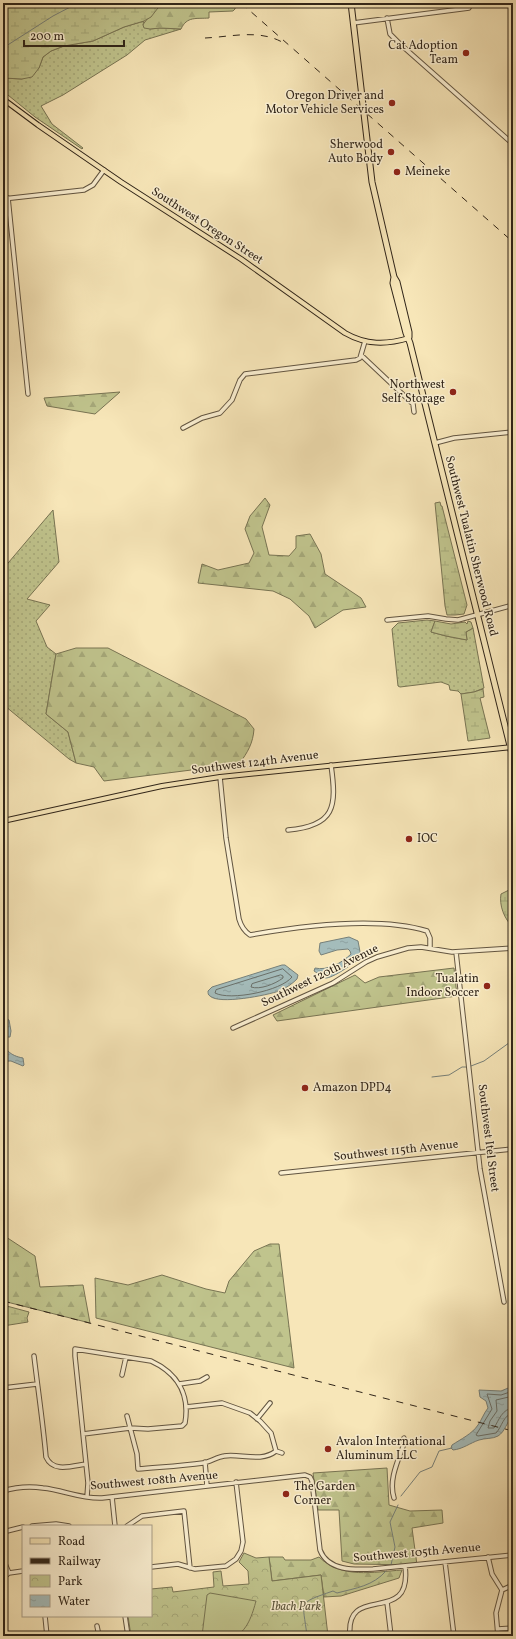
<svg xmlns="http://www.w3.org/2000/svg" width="516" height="1639" font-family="Vollkorn,serif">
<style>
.grass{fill:url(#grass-dots);stroke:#787453}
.forest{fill:url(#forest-firs);stroke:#787453}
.wetland{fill:url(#wetland-marsh);stroke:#787453}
.park{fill:url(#park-crowns);stroke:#787453}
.pitch{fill:#c0c48d;stroke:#787453}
.water{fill:url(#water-ripples);stroke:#76807a}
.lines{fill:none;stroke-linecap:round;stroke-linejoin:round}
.shore{stroke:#6a706a;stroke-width:1}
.stream{stroke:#76807a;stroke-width:1}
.minor-casing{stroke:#625541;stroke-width:5.5}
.major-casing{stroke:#302519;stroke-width:6}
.highway-casing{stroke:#302519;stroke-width:7}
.minor{stroke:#faefd1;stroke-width:3.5}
.major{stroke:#f7e6b8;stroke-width:4}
.highway{stroke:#f7e6b8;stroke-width:5}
.rail{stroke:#302519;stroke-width:1;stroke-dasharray:7 7;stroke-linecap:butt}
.poi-dot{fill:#8f2418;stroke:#faefd1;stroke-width:1.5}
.labels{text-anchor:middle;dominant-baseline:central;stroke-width:3;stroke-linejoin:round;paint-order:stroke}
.poi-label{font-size:12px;fill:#302519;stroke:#faefd1;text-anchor:end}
.street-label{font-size:12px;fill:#302519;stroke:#faefd1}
.park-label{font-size:12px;font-style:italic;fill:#5b553c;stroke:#faefd1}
</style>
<defs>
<pattern id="grass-dots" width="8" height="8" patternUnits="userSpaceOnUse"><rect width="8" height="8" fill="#c0c48d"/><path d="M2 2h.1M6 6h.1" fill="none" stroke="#a5a879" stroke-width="1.8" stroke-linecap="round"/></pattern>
<pattern id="forest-firs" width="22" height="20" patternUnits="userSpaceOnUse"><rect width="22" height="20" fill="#c0c48d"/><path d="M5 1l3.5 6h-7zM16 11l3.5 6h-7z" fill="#a5a879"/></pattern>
<pattern id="wetland-marsh" width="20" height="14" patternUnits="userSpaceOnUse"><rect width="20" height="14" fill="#c0c48d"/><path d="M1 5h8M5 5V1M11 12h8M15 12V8" fill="none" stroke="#a5a879"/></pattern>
<pattern id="park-crowns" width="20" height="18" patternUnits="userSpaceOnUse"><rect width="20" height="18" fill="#c0c48d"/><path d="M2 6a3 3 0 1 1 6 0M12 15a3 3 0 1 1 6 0" fill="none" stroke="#a5a879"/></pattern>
<pattern id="water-ripples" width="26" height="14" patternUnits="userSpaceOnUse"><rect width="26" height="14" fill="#a4bcbb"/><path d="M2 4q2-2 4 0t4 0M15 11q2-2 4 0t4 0" fill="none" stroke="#8ea1a0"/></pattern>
</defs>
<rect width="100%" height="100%" fill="#f7e6b8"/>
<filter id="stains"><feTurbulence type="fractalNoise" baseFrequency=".005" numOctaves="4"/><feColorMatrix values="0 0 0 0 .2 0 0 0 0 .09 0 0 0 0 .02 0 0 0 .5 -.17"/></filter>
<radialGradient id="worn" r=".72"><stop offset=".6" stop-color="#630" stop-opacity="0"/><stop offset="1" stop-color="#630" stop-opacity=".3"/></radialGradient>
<!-- grass -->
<path class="grass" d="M144,21L143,25L150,29L160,28L181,29L145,40L127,55L63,95L41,106L52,124L83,148L82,149L35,117L3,91V78L22,79L39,68L43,57L51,51L64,46L93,41L124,27Z
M53,510L59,562L27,599L50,605L36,621L47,647L56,654L46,714L68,732L76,763L69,759L5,706L3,707V569Z
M427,620L435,621L431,632L446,636L467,640L466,632L473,628L484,688L474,692L461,694L458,691L450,690L449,685L441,682L400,687L398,686L392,629L398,623Z"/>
<!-- forest -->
<path class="forest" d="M161,3H167L178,6L188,3H236L235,9L233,11L209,12V18C196,19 187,16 181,29L160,28L150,29L144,28L143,25C144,22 157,8 161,3Z
M120,392L95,414L47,406L44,398Z
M265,498L270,505L262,527L269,555L289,556L296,548V536L310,534L321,554L325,574L361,598L366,607L343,610L315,628L309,616L290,599L273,591L198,583L202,564L218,570L249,563L254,553L245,529L250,516Z
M76,648H108L246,719L254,729C253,743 248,752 239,764L104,781L94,767L76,763L68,732L46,714L56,654Z
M454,968L457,996L277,1021L273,1015L355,975L365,983L379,977Z
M3,1235L35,1256L40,1287L83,1285L90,1323L3,1301Z
M270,1244H279L294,1368L96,1318L95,1278L128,1285L162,1275L206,1289L225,1293L229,1281L254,1251Z
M387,1468L389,1505L410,1511L442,1510L443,1523L412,1528L417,1565L354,1564L342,1561L339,1510H318L313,1473Z
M269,1557H283L285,1560H311L319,1557C342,1579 373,1572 402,1570L399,1578L341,1596L324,1597L321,1575L272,1581Z"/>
<!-- wetland -->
<path class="wetland" d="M3,3H188C178,9 171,3 161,4L151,17L144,21L124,27L93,41L64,46L51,51L43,57L39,68L32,77L22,79L3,78Z
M440,502L441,506H442L467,605L464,614L455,615H447L445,606L435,503Z
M435,621L451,624L465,622L467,624L468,621L471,622L473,628L466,632L467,640L446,636L431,632Z
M483,689L484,697L480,698L490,738L468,741L461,694L474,692Z
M509,890L513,893V927C504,919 499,905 501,894Z
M3,1305L29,1312L27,1318L28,1322L3,1326Z"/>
<!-- park -->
<path class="park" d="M244,1553L256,1558L269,1557L272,1581L321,1575L328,1636H131L128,1616H151V1589L172,1587L173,1592L214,1587L213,1572L221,1571L223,1586L249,1584L248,1571L239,1562Z"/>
<!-- pitch -->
<path class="pitch" d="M210,1593L256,1601C253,1612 247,1634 233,1636C224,1638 212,1636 202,1636L207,1595Z"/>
<!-- water -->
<path class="water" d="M349,937L358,941L361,957C356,962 332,979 325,978C321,977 318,973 314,971L315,968C327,971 342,963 351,954L350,951L348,949L337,950L321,955L319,951L320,943Z
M282,965H285L298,975L297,979C292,984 286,988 279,991C268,995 219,1005 210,996C208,995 208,993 208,991L212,987Z
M5,1018L9,1020L11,1031L10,1037H4C2,1049 11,1056 23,1058L24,1065L23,1066L11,1061H8L3,1069V1019Z
M513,1386V1416C507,1421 505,1432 498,1436C493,1439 485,1438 479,1440C470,1443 463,1449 453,1450L451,1448L452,1445C461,1439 472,1434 478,1425C482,1419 484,1413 488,1408L486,1401L480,1397L479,1390L501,1391Z"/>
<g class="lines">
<!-- shore -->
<path class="shore" d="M283,969L292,977C281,991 230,1001 215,993L216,990Z
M281,975L283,976V978C275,984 260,990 251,987L252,984Z
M513,1391L501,1395L487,1394L492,1409L476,1435L478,1436L496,1433C502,1427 503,1415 513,1413
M513,1396L496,1400L497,1411L490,1421L488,1428H494C499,1420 502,1409 513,1408"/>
<!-- stream -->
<path class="stream" d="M3,48L53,16L78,3
M471,1066L484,1061L513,1040
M432,1077L449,1075L462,1067H466
M401,1496L420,1472L432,1467L439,1451L452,1448
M391,1565L395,1547L390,1522L398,1505
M307,1636C303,1600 296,1604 333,1591L337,1593C356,1588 373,1586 386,1571"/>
<!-- minor casing -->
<g class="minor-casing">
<path id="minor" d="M387,18L390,34L400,44L513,144
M353,23L469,8L470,3
M8,198L28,394
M3,199L84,190L93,185L104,170
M361,355L413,404L414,412
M183,428L202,418L220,413L232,400L240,380L245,374L356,360L360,358L365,341
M435,443L454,438L513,432
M387,620L428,616L446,619L458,620L513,605
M220,777L226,838L239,919C241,926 244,931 250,935C301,926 377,916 427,931L430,938V948
M288,830C335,826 337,807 331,765
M456,952L480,1169L504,1302
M233,1028L333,983L366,962L377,957L408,948L421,947L452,952L513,948
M281,1173L513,1149
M34,1356C38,1390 43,1423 46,1457C53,1473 72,1466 86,1464
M122,1375L126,1357
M179,1384L200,1381L207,1377
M3,1388L37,1384
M186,1407L222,1403L250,1413L260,1421L271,1433L276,1451
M127,1416L137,1454L138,1469C160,1467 182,1466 203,1463C210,1462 217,1457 224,1456C239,1453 261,1463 276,1451L282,1453
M257,1419L270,1403
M83,1434L130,1428L148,1429L182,1426L185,1423C190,1394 177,1373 151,1361L75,1349V1356L88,1483L87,1497
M3,1448L5,1457
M205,1462L207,1486
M3,1491C16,1487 30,1486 43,1488C63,1490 81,1499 102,1498L305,1475L310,1477L312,1481L320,1550C328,1571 354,1570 373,1569L513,1555
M112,1497L115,1526
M394,1498C388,1479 399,1459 405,1441L404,1438
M32,1526L56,1524L69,1526
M127,1526L142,1516L184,1511L190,1568
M3,1532L23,1527
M488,1557L492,1574L502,1590L496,1613L498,1636
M3,1559L9,1573
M445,1562L454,1636
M151,1567L178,1564L195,1569L226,1566L236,1559L241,1551L243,1542L236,1482
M3,1578L9,1573L23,1571
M502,1590L513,1585
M387,1602L391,1636
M45,1616L47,1636
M125,1616L128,1636
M97,1626L99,1636
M498,1629L513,1628
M350,1636C345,1581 413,1628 405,1566"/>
</g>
<!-- major casing -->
<g class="major-casing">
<path id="major" d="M3,99L38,125L121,182L241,259L345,333C366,345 386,345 409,338
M3,821L162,786L220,777L513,747"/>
</g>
<!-- highway casing -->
<g class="highway-casing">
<path id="highway" d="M351,3L372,182L394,277L397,282L409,332V337
M394,277L393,283L406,333L410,343L513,758"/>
</g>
<!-- minor -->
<use href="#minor" class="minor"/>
<!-- major -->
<use href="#major" class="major"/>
<!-- highway -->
<use href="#highway" class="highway"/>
<!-- rail -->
<path class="rail" d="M241,3L513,242
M205,38C230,37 258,29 282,42
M3,1301L513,1431"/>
</g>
<!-- markers -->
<g class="poi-dot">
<circle cx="466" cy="53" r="4"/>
<circle cx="392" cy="103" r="4"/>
<circle cx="391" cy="152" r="4"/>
<circle cx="397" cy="172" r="4"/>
<circle cx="453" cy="392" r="4"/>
<circle cx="409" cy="839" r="4"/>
<circle cx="487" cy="986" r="4"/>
<circle cx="305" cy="1088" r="4"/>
<circle cx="328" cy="1449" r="4"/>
<circle cx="286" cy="1494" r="4"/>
</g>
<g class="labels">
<!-- poi labels -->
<g class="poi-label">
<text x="458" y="46">Cat Adoption<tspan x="458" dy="14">Team</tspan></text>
<text x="384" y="96">Oregon Driver and<tspan x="384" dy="14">Motor Vehicle Services</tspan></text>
<text x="383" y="145">Sherwood<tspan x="383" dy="14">Auto Body</tspan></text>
<text x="405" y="172" text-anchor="start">Meineke</text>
<text x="445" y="385">Northwest<tspan x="445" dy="14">Self Storage</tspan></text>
<text x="417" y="839" text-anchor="start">IOC</text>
<text x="479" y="979">Tualatin<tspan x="479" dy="14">Indoor Soccer</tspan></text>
<text x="313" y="1088" text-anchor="start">Amazon DPD4</text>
<text x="336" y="1442" text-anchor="start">Avalon International<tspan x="336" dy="14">Aluminum LLC</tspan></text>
<text x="294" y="1487" text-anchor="start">The Garden<tspan x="294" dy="14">Corner</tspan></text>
</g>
<!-- street labels -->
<g class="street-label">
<text transform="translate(207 226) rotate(33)">Southwest Oregon Street</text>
<text transform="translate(471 546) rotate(76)">Southwest Tualatin Sherwood Road</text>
<text transform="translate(255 763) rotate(-7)">Southwest 124th Avenue</text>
<text transform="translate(320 976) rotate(-26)">Southwest 120th Avenue</text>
<text transform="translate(488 1138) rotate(83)">Southwest Itel Street</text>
<text transform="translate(396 1151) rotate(-6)">Southwest 115th Avenue</text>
<text transform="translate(154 1481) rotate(-5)">Southwest 108th Avenue</text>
<text transform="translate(417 1553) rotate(-5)">Southwest 105th Avenue</text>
</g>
<!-- park labels -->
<g class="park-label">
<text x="296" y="1607">Ibach Park</text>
</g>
</g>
<!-- margin -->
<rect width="516" height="1639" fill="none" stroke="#f7e6b8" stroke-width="16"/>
<rect x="4" y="4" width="508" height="1631" fill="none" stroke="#302519" stroke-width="2"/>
<rect x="8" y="8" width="500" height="1623" fill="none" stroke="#302519"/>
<!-- legend -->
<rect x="22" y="1525" width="130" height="92" fill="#faefd1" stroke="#a99e87"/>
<rect x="30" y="1538" width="20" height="6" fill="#f7e6b8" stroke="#a99e87"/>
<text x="58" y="1545" font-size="12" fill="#302519">Road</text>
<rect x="30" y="1558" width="20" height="6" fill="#302519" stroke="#a99e87"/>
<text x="58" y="1565" font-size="12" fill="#302519">Railway</text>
<rect x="30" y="1575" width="20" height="12" fill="url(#park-crowns)" stroke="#a99e87"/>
<text x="58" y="1585" font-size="12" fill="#302519">Park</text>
<rect x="30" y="1595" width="20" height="12" fill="url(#water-ripples)" stroke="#a99e87"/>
<text x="58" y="1605" font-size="12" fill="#302519">Water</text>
<!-- scale -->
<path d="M24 40v6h100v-6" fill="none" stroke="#302519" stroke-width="2"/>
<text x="30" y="40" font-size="12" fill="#302519" stroke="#faefd1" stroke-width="3" paint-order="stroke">200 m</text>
<rect width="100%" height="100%" filter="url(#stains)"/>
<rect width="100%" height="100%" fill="url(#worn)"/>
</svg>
